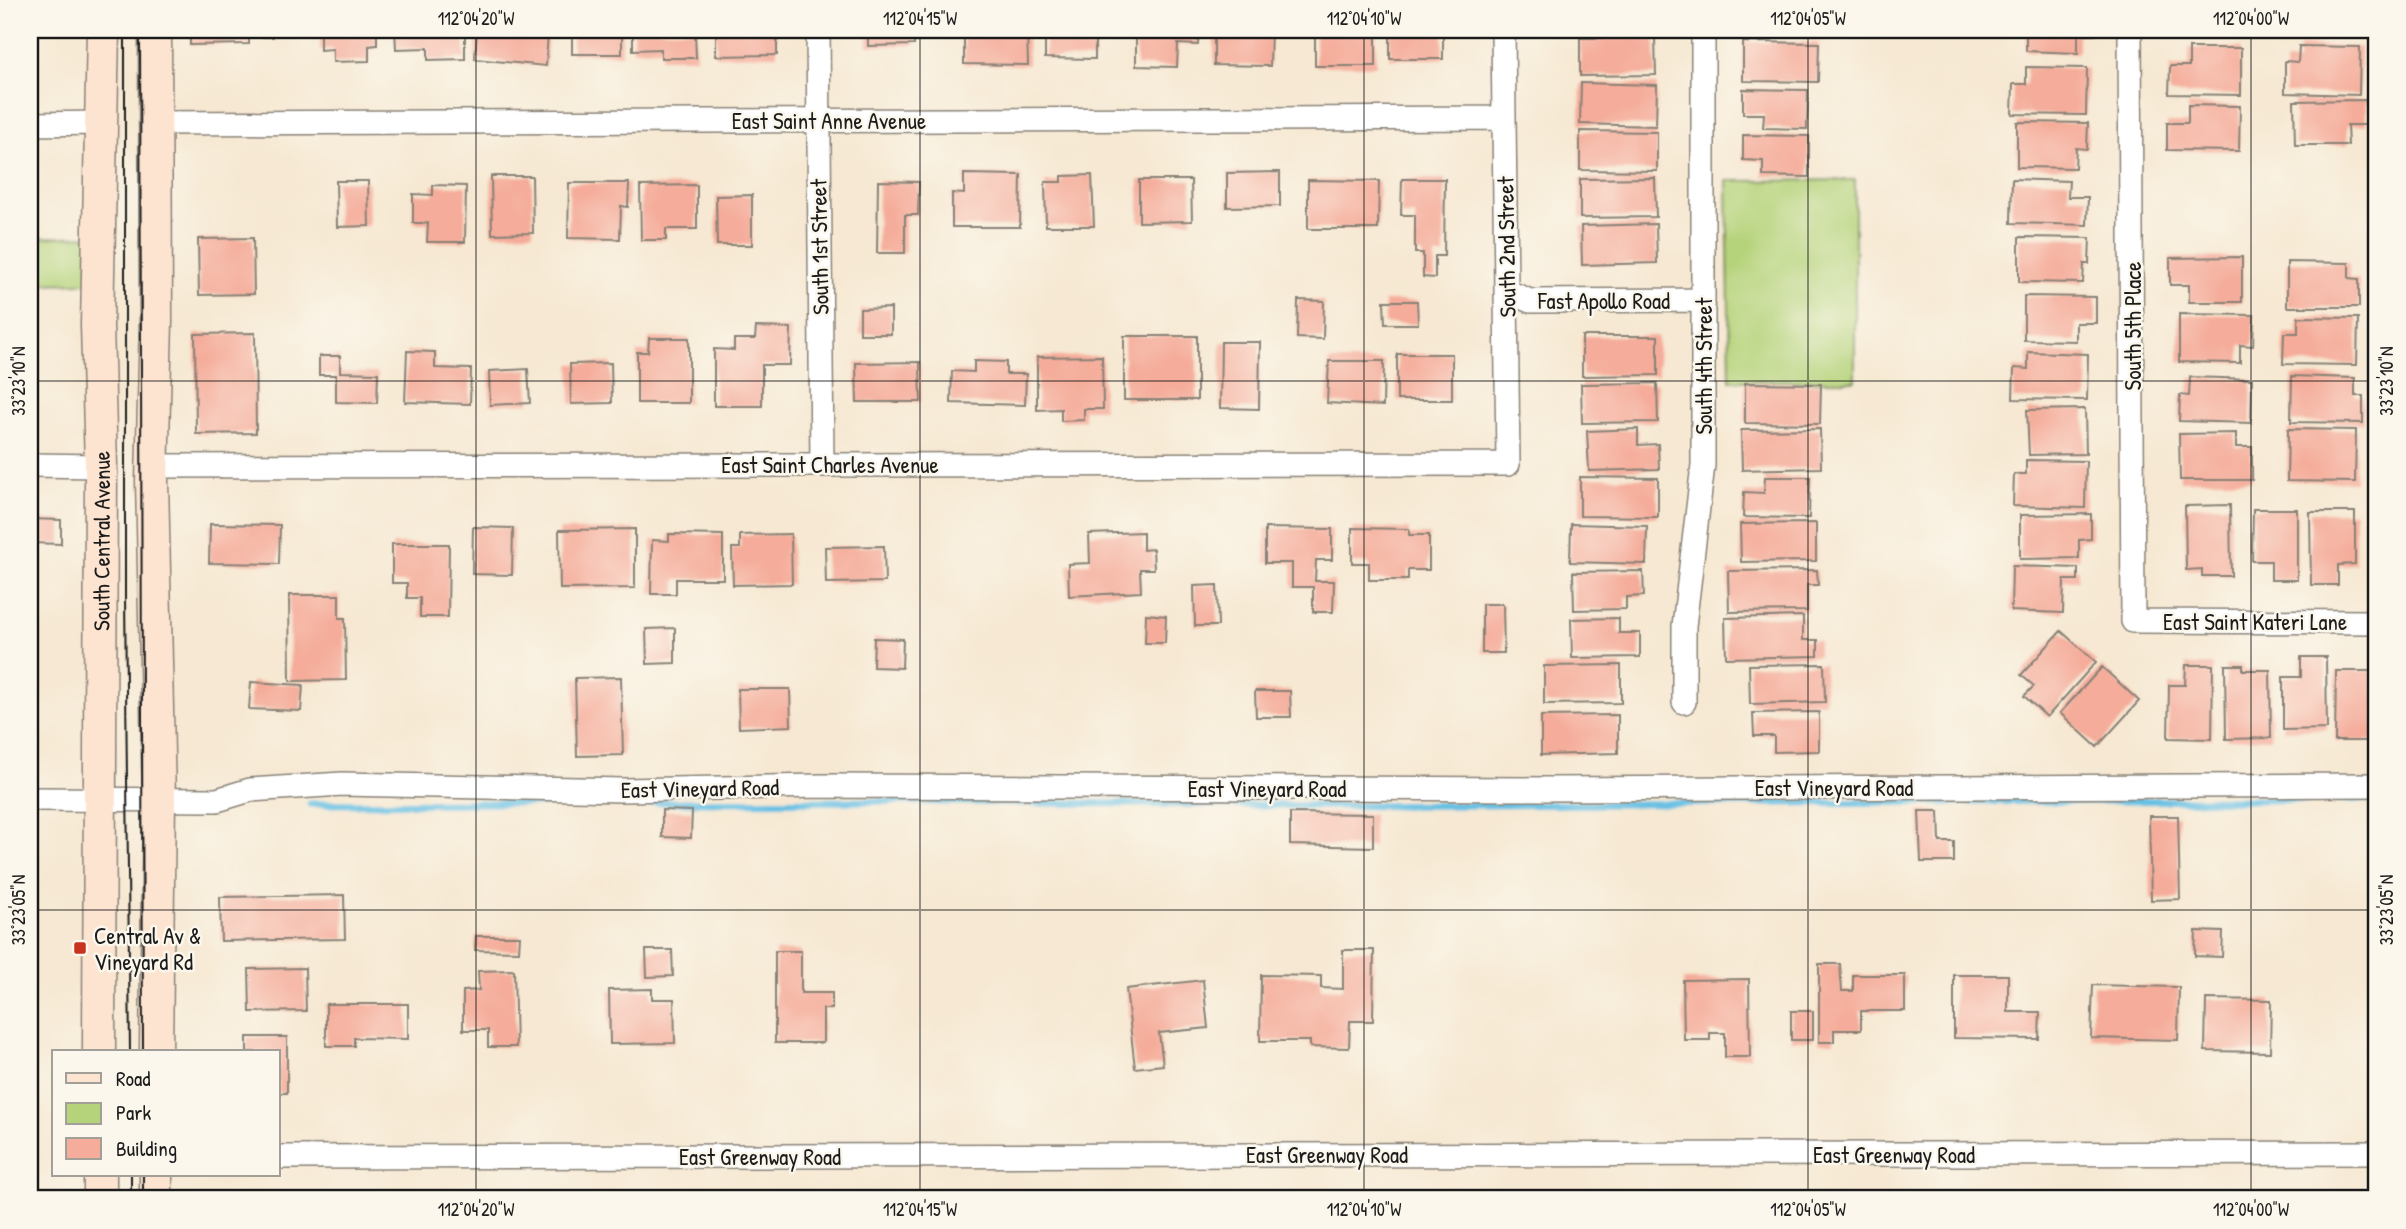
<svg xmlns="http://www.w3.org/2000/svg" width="2406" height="1229" font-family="'Patrick Hand',sans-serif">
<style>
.green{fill:#b5d37a;stroke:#68784b;stroke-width:2}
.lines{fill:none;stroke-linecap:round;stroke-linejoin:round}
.stream{stroke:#66c0e4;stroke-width:7}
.building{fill:#f5ac9a}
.street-casing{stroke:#898277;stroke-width:26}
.secondary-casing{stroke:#898277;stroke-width:35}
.street{stroke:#fff;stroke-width:23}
.secondary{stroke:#fde4d1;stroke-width:32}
.tram{stroke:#1c1c1c;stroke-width:2}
.ticks{fill:none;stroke:#1c1c1c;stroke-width:2;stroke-opacity:0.45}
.poi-dot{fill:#c8321e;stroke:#fbf7ec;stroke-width:2.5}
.labels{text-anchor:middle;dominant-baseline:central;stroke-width:5;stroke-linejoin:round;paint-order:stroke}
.street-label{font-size:23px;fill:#1c1c1c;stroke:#fbf7ec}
.poi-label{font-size:23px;fill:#1c1c1c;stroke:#fbf7ec;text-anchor:start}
.neatline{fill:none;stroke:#1c1c1c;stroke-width:2.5}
.ticks-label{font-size:18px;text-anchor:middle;fill:#1c1c1c}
</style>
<rect width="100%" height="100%" fill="#fbf7ec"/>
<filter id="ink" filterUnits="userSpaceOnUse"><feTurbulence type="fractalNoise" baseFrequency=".0143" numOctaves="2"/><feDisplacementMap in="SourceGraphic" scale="14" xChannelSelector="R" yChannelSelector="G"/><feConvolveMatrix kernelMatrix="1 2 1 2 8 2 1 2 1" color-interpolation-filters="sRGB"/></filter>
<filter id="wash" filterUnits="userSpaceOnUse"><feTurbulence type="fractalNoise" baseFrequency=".00686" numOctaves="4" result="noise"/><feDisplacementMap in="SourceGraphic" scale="28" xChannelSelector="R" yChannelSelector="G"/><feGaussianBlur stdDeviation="1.57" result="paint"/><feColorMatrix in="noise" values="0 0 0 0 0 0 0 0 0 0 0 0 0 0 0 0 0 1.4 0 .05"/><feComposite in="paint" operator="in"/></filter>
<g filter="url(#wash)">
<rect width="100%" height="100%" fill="#f6e8d2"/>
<!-- green -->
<path class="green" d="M1855,180V381H1730L1727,181Z
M88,236V283L30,284V238Z"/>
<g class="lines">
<!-- stream -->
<path class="stream" d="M310,804L865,801L1329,806L2376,799"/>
</g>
<g id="blocks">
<!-- building -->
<path class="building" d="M190,30H273V37H249V44L190,45Z
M320,30H377V45L369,46V61L333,62V49L320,50Z
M395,30H465V59L428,60V48L396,49Z
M477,30L548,31L546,66L475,59Z
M572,30H622V54H572Z
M633,30H695L696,58H661V49L633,50Z
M716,30H777V55L716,56Z
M868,30H914V45L868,46Z
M964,30H1027L1028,65L964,64Z
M1045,30H1095V59L1045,58Z
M1136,30H1199L1198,45L1178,44L1177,67L1136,66Z
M1214,30H1271L1270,66L1214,65Z
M1315,30H1376V66H1315Z
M1390,30H1443V59H1390Z
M1741,30H1819V34L1741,35Z
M2026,30H2096V34H2078V53L2026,51Z
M1655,37L1656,75L1580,76V38Z
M1743,42L1819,43L1818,82L1743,81Z
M2299,46L2360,47L2359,95L2285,93V61L2298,62Z
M2189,48H2241V95L2169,94L2170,66H2189Z
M2026,67L2087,68L2086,115L2012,114L2013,84H2026Z
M1581,83L1657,85L1656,126L1580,124Z
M1743,89L1808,90L1807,129L1763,128L1764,114H1743Z
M2366,100V125H2347L2348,145H2295L2294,101Z
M2188,105L2240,106L2239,151L2167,150V123H2188Z
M2017,122L2088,123L2087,149L2076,148L2075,168L2017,167Z
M1580,131L1657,132V171L1580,170Z
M1743,135L1809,136V177L1763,176V161L1743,160Z
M1280,172V206L1227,207V173Z
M964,174L1021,175L1020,227H952V193L964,194Z
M1092,175L1094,226H1046L1045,182H1062V176Z
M491,176H532L533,233L492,234Z
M1655,178L1656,217L1580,218V179Z
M1402,179H1445L1444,256H1435V278L1423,277V253H1415V215H1401Z
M2012,179L2069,181L2068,197H2088L2087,225L2011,223Z
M1139,180H1191L1192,221L1139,222Z
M1308,180L1379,181L1378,229H1308Z
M336,181H368L369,226L337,227Z
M878,181L919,182L918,215H905V253H877Z
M569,183H629L628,207L621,206L620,239L568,238Z
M433,185L466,186L465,242H427L428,223H413V194L433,195Z
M697,185V229H666V240H641L640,186Z
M752,195V245H717L716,196Z
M1656,224L1657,263L1582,265L1581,226Z
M2019,237L2090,238L2089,264H2084L2083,283L2019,282Z
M253,238L254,294L199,295L198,239Z
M2242,257V302H2189V285H2170V258Z
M2287,262L2349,263V278L2359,279V307H2287Z
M2024,296L2096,297V323H2076V341L2024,340Z
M1298,300L1324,301L1323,339L1297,338Z
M1384,301H1417L1418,324H1385Z
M891,308V334H860V309Z
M2179,314L2254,315L2253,346L2240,345V363L2179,362Z
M2298,317L2358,318L2357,365L2283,364L2284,333H2298Z
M756,327L791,328L790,365H762V406H714V349L734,350V339H755Z
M255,333L256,433L196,434L195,334Z
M1124,336H1197V400H1124Z
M1582,336H1658V375L1582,376Z
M649,338H689V403H637V352H648Z
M1221,342H1260L1259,409L1220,408Z
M407,351L435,352V368L471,369L470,404L405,402Z
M2028,352L2088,354L2087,400L2013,399L2014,368L2028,369Z
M1397,354H1452V400H1397Z
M319,356H340V372L378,373L377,403L336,402V375H319Z
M1102,356L1103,409H1084V420L1061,421V409L1037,410V357Z
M974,361L1006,362V374H1026L1025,405L951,403L952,371L974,372Z
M1329,361H1384L1383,406L1327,403Z
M920,362L921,402H857L856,363Z
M611,363L612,403L571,404L570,364Z
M528,369L530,403L490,405L489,371Z
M2292,376L2355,378V396H2363V423L2291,422Z
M2190,377L2252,379L2251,423L2179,421L2180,395L2189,396Z
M1657,383L1658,422L1582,423L1581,384Z
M1745,383L1821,384L1820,424L1745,423Z
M2085,409L2086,454L2029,455L2027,410Z
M1638,429V445L1658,444L1659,469L1589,471L1587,431Z
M1820,429L1821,468L1742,470L1741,430Z
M2288,429L2356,430L2355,482L2287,481Z
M2236,433V447H2252V480H2180L2179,434Z
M2026,460L2086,461L2085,508L2013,506L2014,474H2026Z
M1580,477L1658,478V517L1580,516Z
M1765,477H1810L1809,518L1743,517L1744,492L1764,493Z
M2230,505L2231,576H2202V569L2186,570L2185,506Z
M2253,509H2297V580H2271V561H2252Z
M2310,512H2355V564L2338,565V585H2311Z
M2091,514V539L2079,540V558L2020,559V515Z
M30,519L61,520V544L30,543Z
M1816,523V561L1741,562L1740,524Z
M210,524L280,525L279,564L209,563Z
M1571,524L1647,526L1646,564L1570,562Z
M473,527L513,528L512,575L472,574Z
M1265,528L1332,529V560H1316L1315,581H1334L1333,612H1313V587H1292V563H1265Z
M1352,528L1409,529V535H1429V570H1408V580H1369V563H1352Z
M635,529V588L560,589L559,530Z
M1143,532V550L1153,549L1154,569H1140L1141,592L1069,596L1068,564L1090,563L1089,534Z
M669,534L723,535V579H676V594H651L652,540L669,541Z
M791,534L792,584L733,585L732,548H740V535Z
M392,544H449L448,617H420V598H407V583H392Z
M884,546L885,582L826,583L825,547Z
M2012,566L2078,568V580H2064L2063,613L2011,611Z
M1817,570L1818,585H1807V611L1729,612L1728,571Z
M1643,571L1644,596L1626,597V609L1574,610L1573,572Z
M1217,585L1218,626H1195L1194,586Z
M289,595H339V618H345L346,680L290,681Z
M1482,604H1503L1504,653H1482Z
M1146,614L1166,616L1165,643H1145Z
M1803,616V640H1818V656L1726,658L1725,618Z
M1619,618V633H1640V657L1572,658L1571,619Z
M675,628V663L647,664L646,629Z
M2061,631L2096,662L2047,717L2024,696L2034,686L2021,675Z
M874,638L903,639L902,668L873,667Z
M2301,657H2326L2327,729L2283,730V677H2301Z
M1824,664L1825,702L1750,704L1749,665Z
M1621,665V703L1544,704V666Z
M2186,665H2213L2212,739L2168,738L2169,685H2185Z
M2225,665H2243V670H2270L2271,738L2226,739Z
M2102,667L2139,701L2097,747L2060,713Z
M2336,671H2376V741H2335Z
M621,677L623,755L577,756L575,678Z
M251,682L303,685L301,711L249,709Z
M738,689H790L791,726L739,728Z
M1255,691H1290L1291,717H1256Z
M30,697H36L38,739H30Z
M1819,712V751L1774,752V736H1754L1753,713Z
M1618,715V753L1541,755V716Z
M662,810L692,811L691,838L662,837Z
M1919,811H1939L1940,842H1954V862H1921Z
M1290,813L1373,814V847L1290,845Z
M2149,816H2178L2180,899L2151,900Z
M344,895L345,939L221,941L220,897Z
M2196,931L2223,932L2222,957L2195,956Z
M476,936H520L519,951L475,950Z
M646,950H672L673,976L647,977Z
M1343,950H1374L1373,1021H1350L1349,1048L1310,1047V1041H1260L1261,975L1321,976V988L1343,989Z
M775,951H801V993H832V1009H823V1043H775Z
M1819,964H1840L1842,991H1853V975H1905V1011H1861V1030H1834V1042H1819Z
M305,968L306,1011L250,1012L249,969Z
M514,970L516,1047H488V1030H463V991L479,990L478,971Z
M1954,975H2008V1012H2040L2039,1039L1954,1038Z
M1749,979L1750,1057H1725V1033H1710V1040H1684L1683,980Z
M1203,980L1208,1028L1159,1033L1163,1065L1135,1068L1126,989Z
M2093,985L2179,987L2178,1040L2091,1038Z
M652,989V999H674L675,1043L610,1044L609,990Z
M2206,999L2271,1000L2270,1052L2205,1051Z
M326,1004H408V1039L354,1038V1046H326Z
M1791,1011H1813V1040H1791Z
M247,1037H287V1093H278V1052H247Z"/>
</g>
</g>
<g filter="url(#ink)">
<use href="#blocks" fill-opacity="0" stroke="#898277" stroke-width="2"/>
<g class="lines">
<!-- street casing -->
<g class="street-casing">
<path id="street" d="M818,30L822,464
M2130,30L2133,621L2376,622
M153,123L1504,118
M30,124L103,123
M1506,291L1530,301L1703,300
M30,465L101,466
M153,466L1508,464L1503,30
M1684,702V626L1703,465V30
M30,799L217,800L250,790L342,784L623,790L822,786L1548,789L2376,785
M278,1157L2376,1153"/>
</g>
<!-- secondary casing -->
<g class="secondary-casing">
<g id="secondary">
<path d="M155,30L156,321L152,481L159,800L156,1052"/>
<path id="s1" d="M99,1052L101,466L97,325L103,30"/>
<path d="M100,1175V1199"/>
<path d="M156,1199V1175"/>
</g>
</g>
<!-- street -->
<use href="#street" class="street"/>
<!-- secondary -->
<use href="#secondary" class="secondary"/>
<!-- tram -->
<path class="tram" d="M125,30V597L130,1052
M140,30L143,1052
M131,1175V1199
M143,1175V1199"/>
</g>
</g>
<!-- ticks -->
<path class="ticks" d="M33,30V1199M476,30V1199M920,30V1199M1364,30V1199M1808,30V1199M2251,30V1199M30,381H2376M30,910H2376"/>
<!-- markers -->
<rect class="poi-dot" x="73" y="941" width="14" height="14" rx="3.5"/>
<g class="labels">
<!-- street labels -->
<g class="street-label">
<text x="829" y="120">East Saint Anne Avenue</text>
<text transform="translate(819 247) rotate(-91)">South 1st Street</text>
<text transform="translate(1506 247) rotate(-91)">South 2nd Street</text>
<text x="1604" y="300">Fast Apollo Road</text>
<text transform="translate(2132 326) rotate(-90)">South 5th Place</text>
<text transform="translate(1703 366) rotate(-90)">South 4th Street</text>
<text x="830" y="464">East Saint Charles Avenue</text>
<text stroke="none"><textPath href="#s1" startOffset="511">South Central Avenue</textPath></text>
<text x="2255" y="621">East Saint Kateri Lane</text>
<text x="1834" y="787">East Vineyard Road</text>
<text transform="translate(700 788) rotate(-1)">East Vineyard Road</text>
<text x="1267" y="788">East Vineyard Road</text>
<text x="1327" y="1154">East Greenway Road</text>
<text x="1894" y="1154">East Greenway Road</text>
<text x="760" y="1156">East Greenway Road</text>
</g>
<!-- poi labels -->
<g class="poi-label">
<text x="94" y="935">Central Av &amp;<tspan x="94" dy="26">Vineyard Rd</tspan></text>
</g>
</g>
<!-- margin -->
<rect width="2406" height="1229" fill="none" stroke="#fbf7ec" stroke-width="77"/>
<!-- legend -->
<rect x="52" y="1050" width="228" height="126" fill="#fbf7ec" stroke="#a29f99" stroke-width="2"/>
<rect x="66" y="1073" width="35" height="10" fill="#fde4d1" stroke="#a29f99" stroke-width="2"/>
<text x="116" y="1086" font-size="21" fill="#1c1c1c">Road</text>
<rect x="66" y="1103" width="35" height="21" fill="#b5d37a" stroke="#a29f99" stroke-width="2"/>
<text x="116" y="1120" font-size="21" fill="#1c1c1c">Park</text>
<rect x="66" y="1138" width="35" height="21" fill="#f5ac9a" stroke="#a29f99" stroke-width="2"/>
<text x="116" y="1156" font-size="21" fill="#1c1c1c">Building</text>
<rect x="38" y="38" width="2330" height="1152" class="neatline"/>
<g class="ticks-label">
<text x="476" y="25">112°04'20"W</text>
<text x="920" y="25">112°04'15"W</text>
<text x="1364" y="25">112°04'10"W</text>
<text x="1808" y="25">112°04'05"W</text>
<text x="2251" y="25">112°04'00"W</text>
<text transform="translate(19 381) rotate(-90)" y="6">33°23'10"N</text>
<text transform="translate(2387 381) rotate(-90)" y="6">33°23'10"N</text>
<text transform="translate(19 910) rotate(-90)" y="6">33°23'05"N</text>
<text transform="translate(2387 910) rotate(-90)" y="6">33°23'05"N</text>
<text x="476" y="1216">112°04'20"W</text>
<text x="920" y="1216">112°04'15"W</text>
<text x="1364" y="1216">112°04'10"W</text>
<text x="1808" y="1216">112°04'05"W</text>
<text x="2251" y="1216">112°04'00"W</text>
</g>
</svg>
